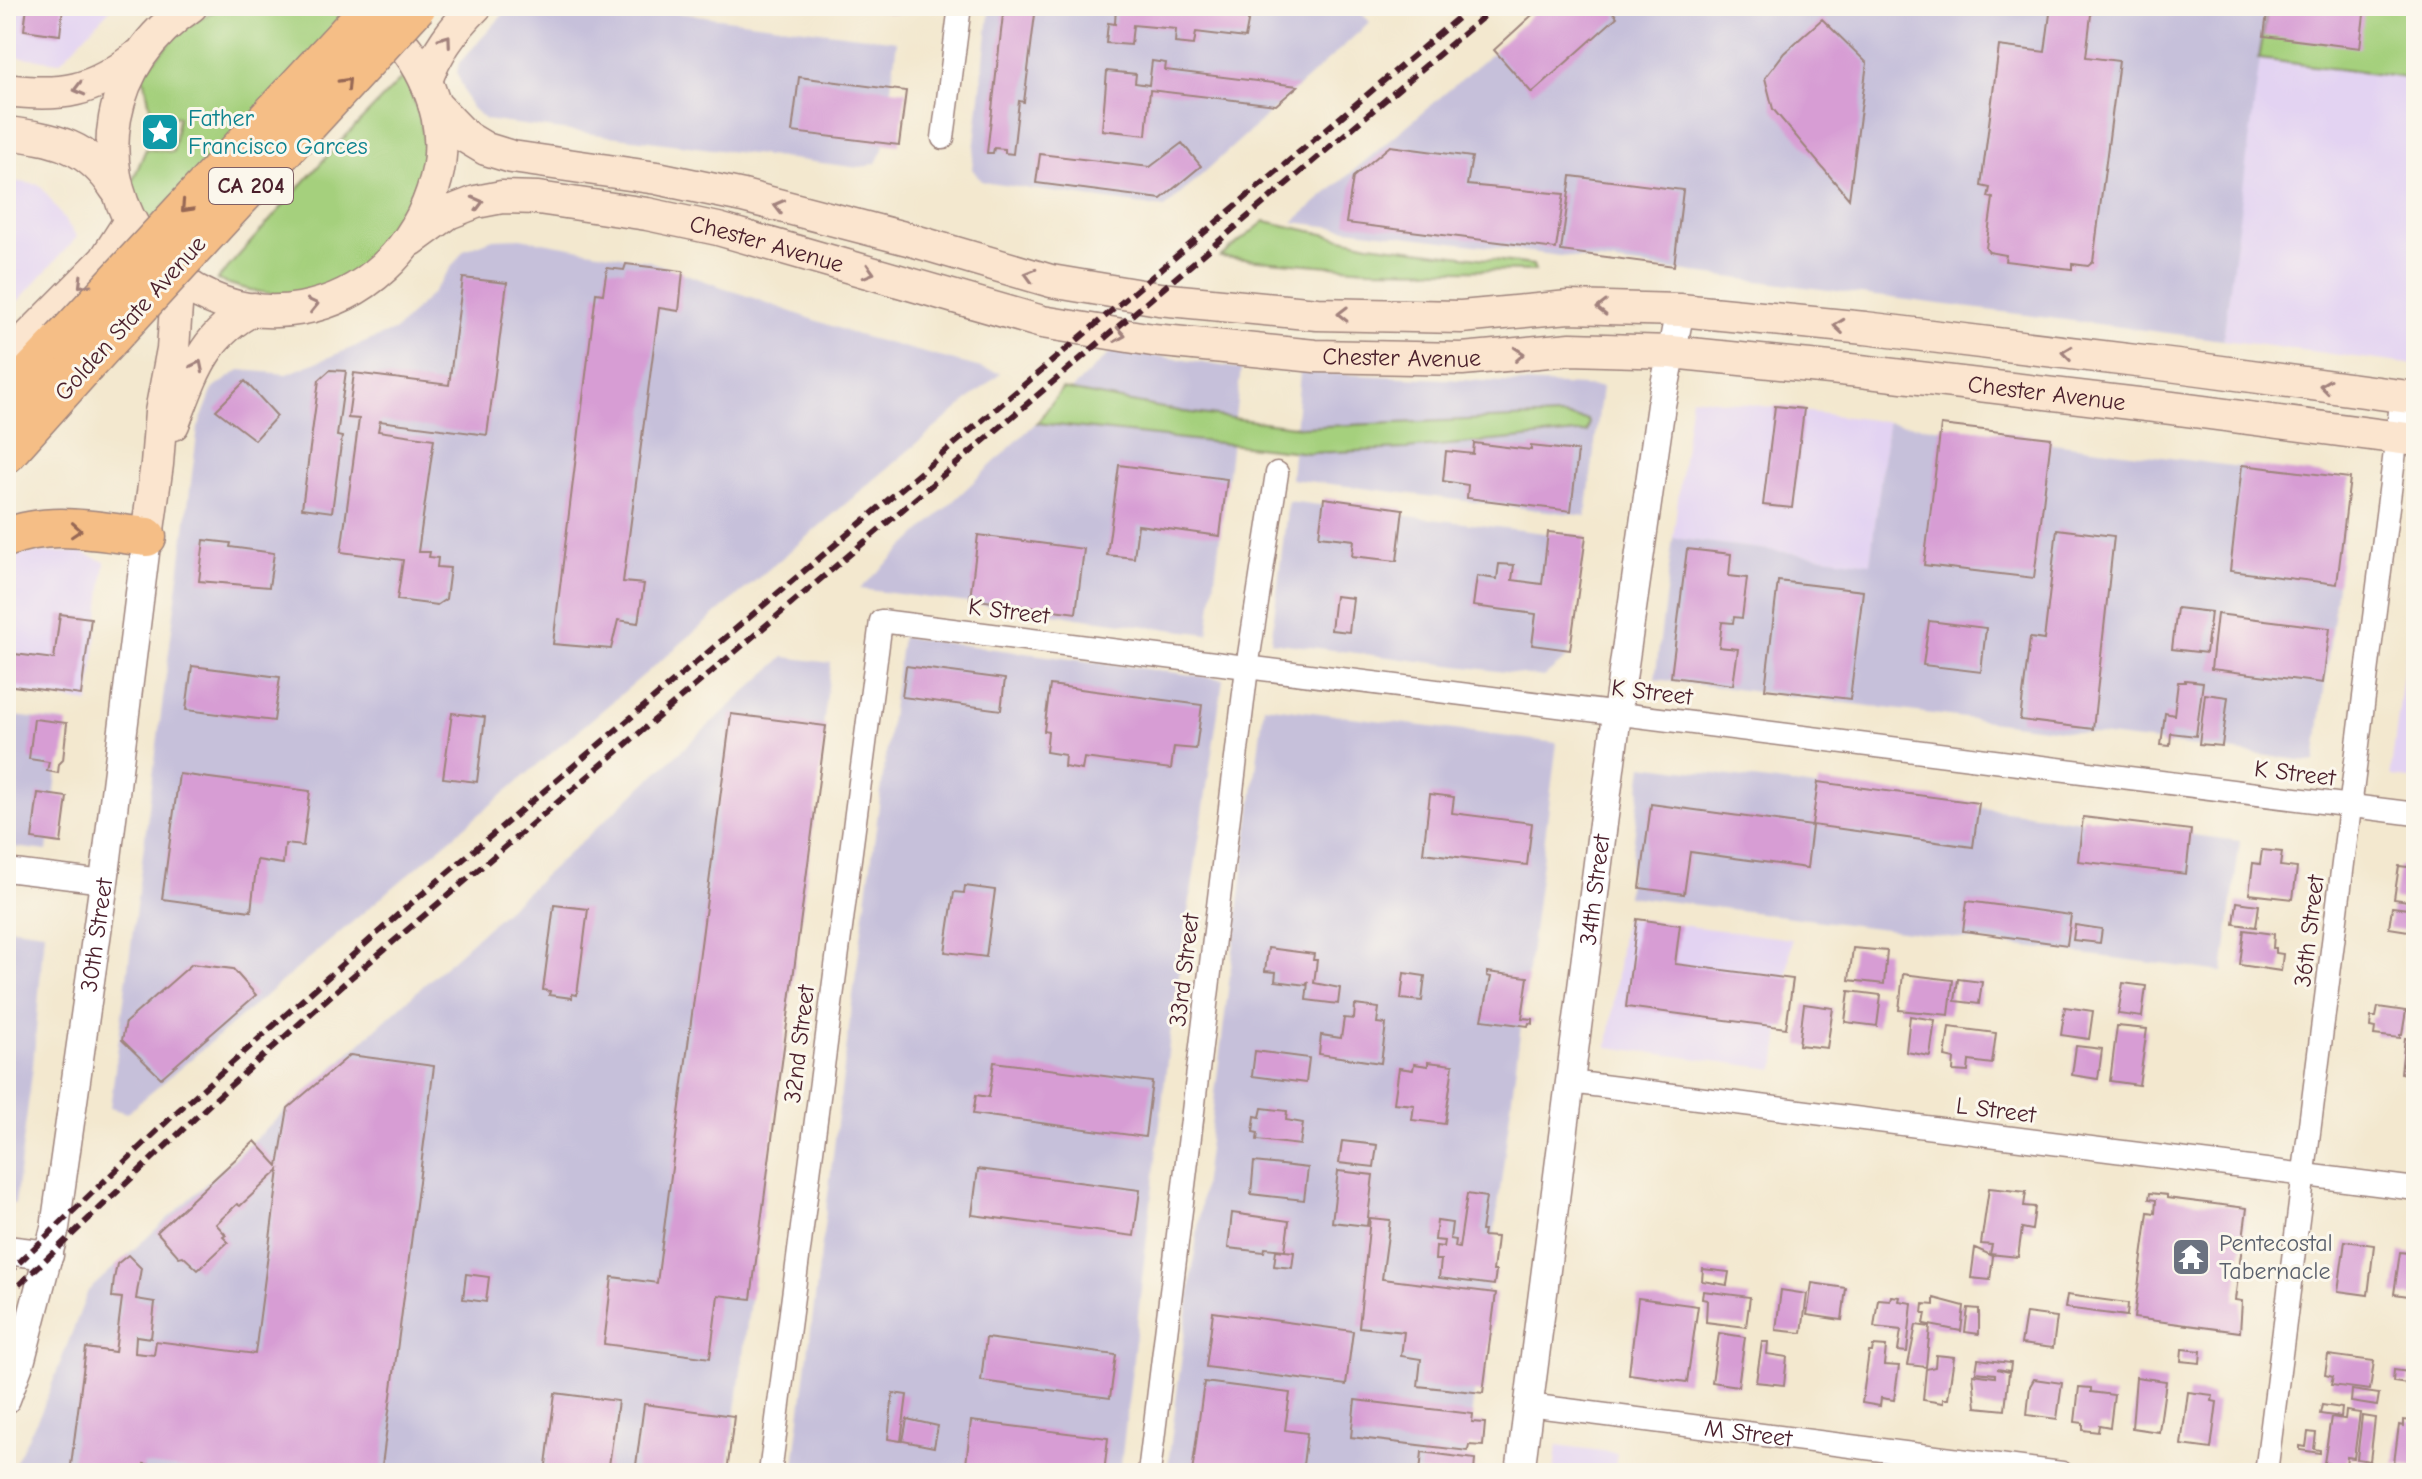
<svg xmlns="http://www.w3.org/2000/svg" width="2422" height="1479" font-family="'Comic Neue',sans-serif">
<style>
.built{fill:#e3d3f2}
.industrial{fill:#c6c0da}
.green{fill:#a5d07d;stroke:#787854;stroke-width:2}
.building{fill:#d79dd4}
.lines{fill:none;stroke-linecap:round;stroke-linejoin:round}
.minor-casing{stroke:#9e847d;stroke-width:25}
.tertiary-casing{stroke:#9e847d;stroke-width:31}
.secondary-casing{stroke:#9e847d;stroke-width:35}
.trunk-casing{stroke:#9e847d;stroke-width:41}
.minor{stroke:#fff;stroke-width:22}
.tertiary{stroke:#fff;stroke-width:28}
.secondary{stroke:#fbe5cf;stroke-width:32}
.trunk{stroke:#f5be86;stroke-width:38}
.rail{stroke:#4a1f2b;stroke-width:6;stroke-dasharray:12 6;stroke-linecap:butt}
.trunk-bridge-casing{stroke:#9e847d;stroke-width:41;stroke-linecap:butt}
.trunk-bridge{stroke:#f5be86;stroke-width:38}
.oneway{stroke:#a2827d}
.oneway2{stroke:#976754}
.labels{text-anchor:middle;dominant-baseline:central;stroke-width:6;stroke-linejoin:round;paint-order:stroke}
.shield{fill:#fbf7ec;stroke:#7f6065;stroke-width:2}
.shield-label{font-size:22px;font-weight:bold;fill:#4a1f2b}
.culture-label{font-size:24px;fill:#0d838f;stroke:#fbf7ec;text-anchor:start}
.street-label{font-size:24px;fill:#4a1f2b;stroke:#fbf7ec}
.worship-label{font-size:24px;fill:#5b616d;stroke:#fbf7ec;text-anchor:start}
</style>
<rect width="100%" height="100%" fill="#fbf7ec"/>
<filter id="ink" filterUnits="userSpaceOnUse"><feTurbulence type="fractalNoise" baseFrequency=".0125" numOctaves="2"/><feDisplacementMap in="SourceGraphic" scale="16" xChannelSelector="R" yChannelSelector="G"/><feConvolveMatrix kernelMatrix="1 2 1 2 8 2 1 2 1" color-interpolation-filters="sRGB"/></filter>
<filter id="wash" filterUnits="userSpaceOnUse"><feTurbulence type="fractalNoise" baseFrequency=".006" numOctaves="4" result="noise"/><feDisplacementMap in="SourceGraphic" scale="32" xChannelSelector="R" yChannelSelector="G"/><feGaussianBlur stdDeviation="1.8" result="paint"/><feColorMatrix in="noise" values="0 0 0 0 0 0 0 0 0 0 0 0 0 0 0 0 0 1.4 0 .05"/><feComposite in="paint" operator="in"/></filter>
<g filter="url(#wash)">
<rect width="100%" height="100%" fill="#f3e8cf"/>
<!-- built -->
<path class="built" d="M6,6H113L60,62L6,55Z
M2259,59L2416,79V365L2223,340Z
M6,180L40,185L77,237L8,312Z
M1691,397L1888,422L1870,563L1673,538Z
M81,552L105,562L89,703L6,690V560L21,553Z
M2407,644L2416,645V780L2392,777L2391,770Z
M1624,918L1792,939L1775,1069L1608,1047Z
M1557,1445L1617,1453L1614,1473H1554Z"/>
<!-- industrial -->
<path class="industrial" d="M511,6H626L897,41L883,149L876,163L861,168L485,120L470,106L457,73L459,63Z
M990,6H1354L1370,22L1165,208L989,183L982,181L972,169Z
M1548,6H2267L2223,340L1293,222Z
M520,238L649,261L857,335L1000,373L127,1113L110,1108L198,428L213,389L240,370L287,374L396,330L433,292L464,250L493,239Z
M1114,349L1241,369L1208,634L860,589Z
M1300,372L1602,387L1586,516L1291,479Z
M1888,422L2350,481L2315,762L1655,679L1673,538L1870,563Z
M1288,501L1583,538L1567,658L1544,677L1271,642Z
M902,637L1223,679L1170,1035L1120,1473H793L853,996Z
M784,657L831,663L728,1473H10L42,1410L88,1291Z
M1264,706L1557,743L1464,1473H1167Z
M6,715L64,722L47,851L6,846Z
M1643,765L2240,841L2223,972L1627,896Z
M6,927L44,932L33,1066L15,1204L6,1203Z"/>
<!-- green -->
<path class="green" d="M226,6H323L347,16L149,223L129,184L133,180L146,149L173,152L178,117L151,113L145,81L141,77C166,44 186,22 226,6Z
M2268,6H2416V79L2259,59Z
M404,76C410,91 418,107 421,123C435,197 380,275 308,292C278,299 246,290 217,280L337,145Z
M1265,221L1369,244L1533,265L1535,271L1367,269L1220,257Z
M1062,389L1184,412L1302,427L1561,416L1588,420L1589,424L1587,432L1406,449L1310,453L1037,423Z"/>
<g id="blocks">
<!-- building -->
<path class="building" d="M27,6H63L60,35L24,30Z
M851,6H897L896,14Z
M1004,6H1036L1024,102L1019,101L1013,154L1005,153V149L994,148L993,153H987Z
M1116,6H1251L1245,38L1196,32L1194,45L1175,43L1176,29L1133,25L1131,45L1106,43L1108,23L1115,24Z
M1542,6H1608L1617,17L1532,93L1494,50Z
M2051,6H2092L2086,57L2119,61L2093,262L2088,266L2072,264V269L2005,261L2006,255L1989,252L1986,248L1993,198L1988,197L1990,188L1981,186L1999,46L2045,52Z
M2268,6H2365L2360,48L2264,36Z
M1822,19L1867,63L1849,199L1773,109L1765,78L1784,53Z
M1152,61L1166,63L1165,70L1298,86L1276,105L1150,90L1146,135L1102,130L1107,71L1136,74L1135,83L1149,85Z
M799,77L906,91L899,145L792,132Z
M1182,143L1201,166L1161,199L1036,183L1040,154L1150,167Z
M1390,146L1472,157L1467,185L1564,194L1556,249L1346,223L1353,177Z
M1571,176L1683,190L1674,266L1561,251Z
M626,264L683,271L679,311L659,308L623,582L644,584L638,623L618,620L611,649L553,644L596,293L603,294L607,268L624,270Z
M463,278L507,283L487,435L380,421L378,431L434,439L418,552H430L429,557L438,558L437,567L450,568L446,599L437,605L397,600L403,560L341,552L359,419L348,418L354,373L449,385Z
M330,370L346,371L337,436L342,437L332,512L302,508L319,380Z
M245,381L277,416L255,440L216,410Z
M1775,406L1804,409L1792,508L1763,505Z
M1941,425L2051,438L2034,578L1924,565Z
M1474,443L1531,450V446L1578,451L1571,511L1467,498L1468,485L1443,481L1446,451L1473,454Z
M1119,465L1227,479L1220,536L1138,525L1134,558L1107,555Z
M2242,465L2350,478L2337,584L2230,571Z
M1324,498L1403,509L1397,561L1352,556L1354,540L1319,536Z
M2057,529L2114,536L2093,729L2020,720L2030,638L2044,640Z
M1548,532L1586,536L1570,650L1532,645L1536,614L1473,606L1477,576L1497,579L1499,564L1514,565L1512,580L1542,584Z
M978,535L1084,549L1076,613L970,599Z
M204,540L231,543L230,547L274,553L269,587L199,581Z
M1687,549L1731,554L1729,576L1747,578L1742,618L1734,617L1733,623L1722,622L1719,647L1738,649L1733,685L1671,677Z
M1778,581L1863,591L1850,699L1765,689Z
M1335,596L1353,598L1349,632L1331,630Z
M2177,608L2211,612L2206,653L2172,649Z
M60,614L91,618L81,695L6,685V653L54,659Z
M2217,614L2330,628L2323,683L2211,669Z
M1929,621L1986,628L1981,672L1923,665Z
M192,666L280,677L274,721L186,710Z
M906,666L1005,679L1001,710L902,697Z
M2185,680L2203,682L2196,736L2171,733L2170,746L2161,745L2165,713L2174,715L2178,682H2185Z
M1050,685L1202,705L1196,749L1174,747L1171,769L1084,758L1082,770L1064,767L1065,755L1046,752L1048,732L1044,731Z
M2205,694L2228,697L2222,746L2199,744Z
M452,713L485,717L477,782L443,778Z
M731,714L826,726L751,1299L718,1295L710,1358L604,1344L612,1277L657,1283Z
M34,719L67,723L63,760L59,764L58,773L47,771L49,762L29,759Z
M179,774L310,791L303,846L285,844L283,864L257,860L251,911L162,899Z
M1818,782L1979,803L1973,847L1812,825Z
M38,793L67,797L61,843L32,839Z
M1430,794L1454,797L1452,813L1532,823L1527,865L1423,853Z
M1651,804L1812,826L1807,868L1690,852L1684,894L1640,888Z
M2083,817L2191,830L2186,874L2078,861Z
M2262,850L2282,852L2280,866L2297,868L2293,899L2249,894L2253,863L2260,864Z
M2399,866L2416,868L2415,902L2394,899Z
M965,886L995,890L986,957L945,952L954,892L964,893Z
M1967,901L2071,915L2067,945L1963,931Z
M2237,902L2259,905L2256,927L2234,924Z
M554,905L588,909L577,995L572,994V998L549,995L550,991L543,990Z
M2392,907L2416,910L2415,932L2389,928Z
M1637,919L1680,925L1675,964L1793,979L1786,1028L1626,1007Z
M2075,925L2102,929L2100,943L2073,940Z
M2244,930L2274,934L2273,948H2276V953L2283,954L2281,971L2240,965Z
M1268,948L1314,954L1313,960H1317L1314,983L1340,988L1338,1004L1306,1000L1308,982L1306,985L1275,981L1276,972L1265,971Z
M1853,948L1887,951L1884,984L1849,980Z
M192,964L233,969L256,995L161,1078L122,1040L126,1022Z
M1487,972L1528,977L1522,1018L1533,1019V1024L1529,1023L1528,1026L1482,1020L1491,977L1487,976Z
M1404,973L1425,976L1422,1001L1401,999Z
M1903,974L1953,980L1949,1015L1899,1010Z
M1958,979L1982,982L1979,1004L1955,1001Z
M2123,983L2146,986L2142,1017L2118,1014Z
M1849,991L1881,995L1877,1026L1845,1022Z
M1804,1004L1833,1008L1827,1048L1799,1045Z
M1355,1005L1379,1008L1377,1023L1386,1024L1381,1063L1319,1054L1321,1035L1341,1038L1344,1018L1354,1019Z
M2065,1007L2093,1011L2089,1039L2061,1035Z
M2378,1007L2406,1011L2402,1035H2400V1038L2374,1035L2375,1028L2370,1027L2371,1017H2376Z
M1910,1016L1935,1020L1930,1056L1906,1052Z
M2117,1026L2147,1029L2139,1085L2110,1081Z
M1949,1027L1996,1033L1992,1064L1969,1061L1968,1072L1953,1071L1954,1059L1945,1057Z
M2405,1038L2416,1040V1070L2413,1069L2412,1075L2401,1073Z
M2076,1046L2102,1049L2098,1079L2072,1075Z
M1255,1051L1309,1058L1306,1083L1252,1076Z
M350,1055L434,1066L381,1473H211L144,1464L143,1473H70L86,1348L115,1352L122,1298L112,1297L114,1279L117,1264L128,1255L141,1268L136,1299L155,1302L151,1338L136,1336L135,1353L154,1355L156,1341L255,1354L279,1170L240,1206L237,1204L216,1224L226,1235L223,1237L228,1242L198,1270L183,1256L179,1257L157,1232L255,1141L278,1166L288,1108Z
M994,1062L1152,1082L1145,1137L973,1114L976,1095L989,1097Z
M1428,1062L1453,1065L1445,1124L1412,1120L1414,1105L1394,1103L1399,1068L1413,1070L1414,1064L1428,1066Z
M1262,1108L1287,1111L1286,1120L1303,1123L1300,1145L1257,1140L1258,1133L1253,1132L1255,1116L1260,1117Z
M1342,1141L1377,1145L1374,1167L1339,1163Z
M1254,1162L1308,1168L1304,1200L1251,1194Z
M978,1169L1140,1190L1134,1236L972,1215Z
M1338,1171L1373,1175L1367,1226L1332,1222Z
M1989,1188L2026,1192L2024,1206L2035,1207L2032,1230L2022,1228L2018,1257L1990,1254L1992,1245L1981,1244Z
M2150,1193L2167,1195V1198L2247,1208L2235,1300L2242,1301L2240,1332L2134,1318L2148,1212L2155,1213L2156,1200L2149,1199Z
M1467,1194L1486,1197L1481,1231H1484L1483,1236L1497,1237L1493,1271H1496L1494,1285L1439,1278L1441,1260H1435L1436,1246L1443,1247L1444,1241L1435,1240L1437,1221L1452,1223L1450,1239L1456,1240L1455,1247L1459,1248Z
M1232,1213L1289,1221L1285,1250L1265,1248L1264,1252L1228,1248Z
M1370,1218L1390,1220L1382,1279L1496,1293L1483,1393L1418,1386L1421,1359L1401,1356L1404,1332L1359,1327Z
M2345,1241L2374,1245L2368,1295L2338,1291Z
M1975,1248L1993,1256L1990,1280L1971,1278Z
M1276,1250L1294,1252L1292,1268L1274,1266Z
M2400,1252L2416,1254V1297L2394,1294Z
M1703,1269L1729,1272L1727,1285L1702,1281Z
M466,1274L489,1277L486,1302L463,1299Z
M1812,1283L1846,1288L1842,1320L1807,1315Z
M1781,1290L1807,1294L1802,1333L1776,1330Z
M1703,1291L1750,1297L1746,1327L1706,1322L1707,1300L1702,1299Z
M2067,1295L2128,1303L2127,1316L2065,1308Z
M1891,1296L1900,1297L1899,1301L1912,1303L1907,1352L1898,1351L1901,1330L1874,1327L1878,1299L1890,1300Z
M1638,1298L1698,1306L1687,1382L1629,1374Z
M1934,1298L1964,1306L1961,1331L1924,1324L1926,1313H1923L1924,1304L1934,1305Z
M1968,1308L1979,1309V1334L1965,1332Z
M1213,1312L1353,1331L1346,1385L1206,1367Z
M2026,1313L2057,1317L2053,1348L2021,1344Z
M1916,1325L1930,1327L1926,1367L1908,1365Z
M1719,1333L1745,1337L1738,1386L1712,1382Z
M986,1338L1116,1355L1110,1398L981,1381Z
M1762,1342H1768L1767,1354L1787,1357L1784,1385L1756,1382Z
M1873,1346L1886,1347L1884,1365L1899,1366L1894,1400L1881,1398L1880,1406L1862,1403L1869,1352H1872Z
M2182,1349L2201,1351L2200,1363L2181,1361Z
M1936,1355L1954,1357L1948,1399H1943V1403L1923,1400L1926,1369L1935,1367Z
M2328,1355L2374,1361L2370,1390L2331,1385L2333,1377L2325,1375Z
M1978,1359L2011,1363L2010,1371L1997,1369L2009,1372L2005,1410L1976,1407L1973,1374L1995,1377V1374L1976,1372Z
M2394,1370L2409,1372L2408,1384L2393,1382Z
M2136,1377L2166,1381L2159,1432L2132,1428Z
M2034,1379L2062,1383L2057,1419L2027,1415L2030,1386Z
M1204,1382L1290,1393L1285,1430L1307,1433L1302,1473H1192Z
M2079,1387L2091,1388V1392L2114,1395L2110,1427L2099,1425L2098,1432L2083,1430V1423L2075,1422Z
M2352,1390L2379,1394L2377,1406L2351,1402Z
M2188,1392L2213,1395L2212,1401L2217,1402L2211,1449L2181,1445Z
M555,1393L618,1401L608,1473H545Z
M893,1393L907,1395L901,1441L888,1439Z
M1355,1400L1473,1414L1472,1422L1485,1423L1483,1446L1469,1445L1468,1451L1351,1437Z
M644,1404L734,1416L727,1473H635Z
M2322,1405L2342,1408L2341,1417L2320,1414Z
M2346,1411L2360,1413L2354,1458L2347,1457L2346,1466L2324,1463L2331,1417L2345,1419Z
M2362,1416L2375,1418L2370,1461L2357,1459Z
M907,1419L938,1426L934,1447L903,1441Z
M2413,1419H2416V1466L2394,1463L2399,1425L2403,1426V1420L2413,1421Z
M971,1421L1108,1438L1104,1473H965Z
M2308,1432L2316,1433L2314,1449L2320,1450V1453L2300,1450V1446L2306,1447Z
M1422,1452L1475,1459L1474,1473H1420Z"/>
</g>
</g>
<g filter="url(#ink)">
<use href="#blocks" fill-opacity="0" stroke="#9e847d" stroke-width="2"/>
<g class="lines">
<!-- minor casing -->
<g class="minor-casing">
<g id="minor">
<path d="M943,138L960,6"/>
<path d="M6,870L104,882"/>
<path d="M1570,1082L2416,1189"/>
<path id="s1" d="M1528,1405L2062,1473"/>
<path d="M770,1473L881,621L2416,814"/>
<path d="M1149,1473L1247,668L1277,473"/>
<path d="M2266,1473L2402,396"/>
</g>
</g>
<!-- tertiary casing -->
<g class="tertiary-casing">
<g id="tertiary">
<path d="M6,1250L49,1255"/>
<path id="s2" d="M6,1399L21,1359L55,1228L104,882L147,537"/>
<path id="s3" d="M1520,1473L1617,714L1661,405L1680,310"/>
</g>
</g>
<!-- secondary casing -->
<g class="secondary-casing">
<g id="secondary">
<path d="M191,6C151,33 124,70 115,118C108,156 115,196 135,229C215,362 398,325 436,179C452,118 422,55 376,17"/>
<path d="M426,81C436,51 454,28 476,6"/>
<path d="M6,90C61,97 93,92 136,57"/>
<path d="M434,104L466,137L486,149L512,157L657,178L743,196L908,239L1051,281L1159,299L1317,314L1461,317L1569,307L1680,310L1865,328L2177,366L2416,398"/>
<path d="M6,133C55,139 88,145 116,189"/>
<path id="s4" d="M411,240L448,213L476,202L502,197L538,198L647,214L718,229L1042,322L1153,340L1315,356L1462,359L1571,349L1671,352L1860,371L2172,408L2416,440"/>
<path d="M6,360L105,260L130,221"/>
<path d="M173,424C193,373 203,335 254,309"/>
<path d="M147,537L157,464L161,412L173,349L178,278"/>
</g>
</g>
<!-- trunk casing -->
<g class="trunk-casing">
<path id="trunk" d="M6,399L61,341
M6,454L85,366
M6,538C50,519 101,532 147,537"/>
</g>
<!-- minor -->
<use href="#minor" class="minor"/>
<!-- tertiary -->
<use href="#tertiary" class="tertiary"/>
<!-- secondary -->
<use href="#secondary" class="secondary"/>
<!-- trunk -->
<use href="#trunk" class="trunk"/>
<!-- rail -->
<path class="rail" d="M6,1275L179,1110L401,912L1472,6
M6,1297L211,1103L347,981L1496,6"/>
<!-- trunk-bridge casing -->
<g class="trunk-bridge-casing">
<path id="trunk-bridge" d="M61,341L372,6
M85,366L417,6"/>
</g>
<!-- trunk-bridge -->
<use href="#trunk-bridge" class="trunk-bridge"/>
</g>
<!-- one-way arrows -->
<defs><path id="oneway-chevron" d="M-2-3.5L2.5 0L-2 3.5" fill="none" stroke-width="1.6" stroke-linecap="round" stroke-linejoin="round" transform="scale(2)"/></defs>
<g class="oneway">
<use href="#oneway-chevron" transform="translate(446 40) rotate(-54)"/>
<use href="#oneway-chevron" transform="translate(79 89) rotate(165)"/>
<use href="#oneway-chevron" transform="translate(478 203) rotate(-15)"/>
<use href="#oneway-chevron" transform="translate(779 206) rotate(-166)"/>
<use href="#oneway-chevron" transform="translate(869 272) rotate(16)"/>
<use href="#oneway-chevron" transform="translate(1030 275) rotate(-164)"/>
<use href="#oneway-chevron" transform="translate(83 283) rotate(135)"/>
<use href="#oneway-chevron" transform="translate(313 305) rotate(-13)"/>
<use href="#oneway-chevron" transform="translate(1602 308) rotate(-179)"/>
<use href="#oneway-chevron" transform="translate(1343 314) rotate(-179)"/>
<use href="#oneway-chevron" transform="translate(1839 326) rotate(-174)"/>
<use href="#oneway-chevron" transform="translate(1120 335) rotate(9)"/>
<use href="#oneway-chevron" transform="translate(2067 353) rotate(-173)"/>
<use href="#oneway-chevron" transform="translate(1519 354) rotate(-5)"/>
<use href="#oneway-chevron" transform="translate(198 366) rotate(-64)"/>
<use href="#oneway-chevron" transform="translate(2325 386) rotate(-172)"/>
</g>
<g class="oneway2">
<use href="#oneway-chevron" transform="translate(346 83) rotate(-47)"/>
<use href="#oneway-chevron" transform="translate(186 207) rotate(133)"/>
<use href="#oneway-chevron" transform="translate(76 530) rotate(4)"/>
</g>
</g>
<!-- icons -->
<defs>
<g id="sight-square" transform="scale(2)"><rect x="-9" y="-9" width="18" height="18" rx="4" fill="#0f9aa8" stroke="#fbf7ec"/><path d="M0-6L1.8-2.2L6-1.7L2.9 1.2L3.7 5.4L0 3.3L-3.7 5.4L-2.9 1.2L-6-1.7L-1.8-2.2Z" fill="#fff"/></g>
<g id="temple-square" transform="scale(2)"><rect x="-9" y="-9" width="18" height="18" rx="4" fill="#6b7280" stroke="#fbf7ec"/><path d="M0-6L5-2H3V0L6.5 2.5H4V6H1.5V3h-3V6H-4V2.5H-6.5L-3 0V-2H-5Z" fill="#fff"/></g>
</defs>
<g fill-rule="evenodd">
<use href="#sight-square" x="160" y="132"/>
<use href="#temple-square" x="2191" y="1257"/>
</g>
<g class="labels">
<!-- shield labels -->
<rect class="shield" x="209" y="168" width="84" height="36" rx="6"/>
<g class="shield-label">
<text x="251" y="186">CA 204</text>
</g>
<!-- culture labels -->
<g class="culture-label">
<text x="188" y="118">Father<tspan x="188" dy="28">Francisco Garces</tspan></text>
</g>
<!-- street labels -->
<g class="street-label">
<text stroke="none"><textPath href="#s4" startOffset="372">Chester Avenue</textPath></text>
<text transform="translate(130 318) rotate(-48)">Golden State Avenue</text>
<text stroke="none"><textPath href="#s4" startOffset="1020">Chester Avenue</textPath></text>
<text stroke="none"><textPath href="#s4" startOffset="1668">Chester Avenue</textPath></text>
<text transform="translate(1009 611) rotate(7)">K Street</text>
<text transform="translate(1652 692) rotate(7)">K Street</text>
<text transform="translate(2295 773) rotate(7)">K Street</text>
<text stroke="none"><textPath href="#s3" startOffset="588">34th Street</textPath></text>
<text transform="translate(2309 931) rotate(-83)">36th Street</text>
<text stroke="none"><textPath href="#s2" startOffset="474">30th Street</textPath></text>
<text transform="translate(1184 970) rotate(-83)">33rd Street</text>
<text transform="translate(799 1044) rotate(-83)">32nd Street</text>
<text transform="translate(1996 1110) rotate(7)">L Street</text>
<text stroke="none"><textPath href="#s1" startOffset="222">M Street</textPath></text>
</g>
<!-- worship labels -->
<g class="worship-label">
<text x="2219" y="1243">Pentecostal<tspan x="2219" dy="28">Tabernacle</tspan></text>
</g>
</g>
<!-- margin -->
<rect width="2422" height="1479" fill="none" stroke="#fbf7ec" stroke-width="32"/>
</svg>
